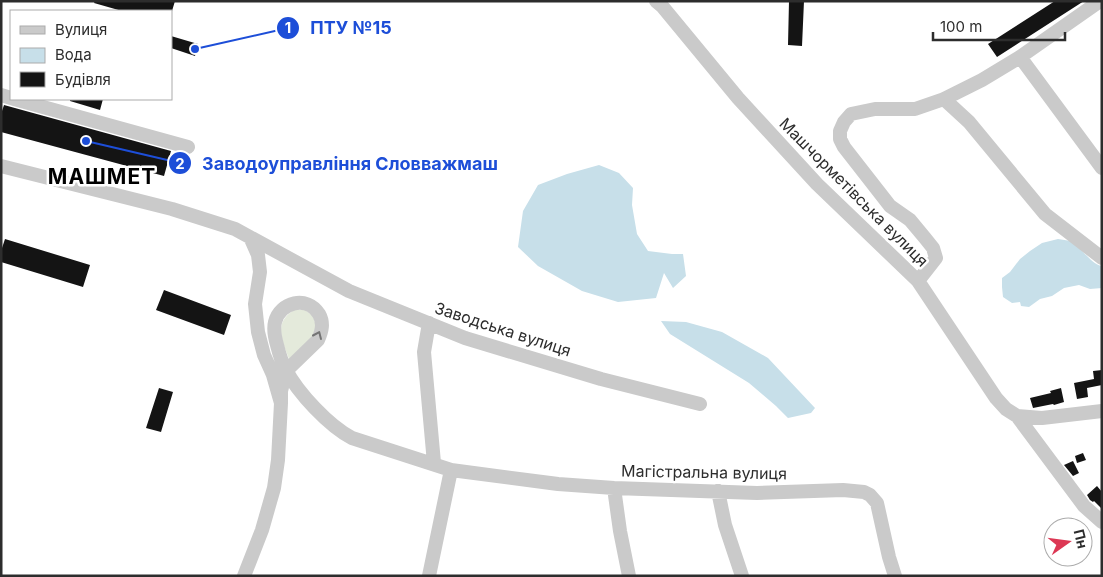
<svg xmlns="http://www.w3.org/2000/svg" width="1103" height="577" font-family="Inter,sans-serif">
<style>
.green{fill:#e4eadb}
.water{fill:#c7dfe9}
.building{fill:#141414}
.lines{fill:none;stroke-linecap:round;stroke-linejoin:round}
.minor{stroke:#cacaca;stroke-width:14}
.oneway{stroke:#747474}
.labels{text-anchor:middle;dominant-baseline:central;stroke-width:5;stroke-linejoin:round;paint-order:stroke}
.street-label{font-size:16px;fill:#2d2d2d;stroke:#fff}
.district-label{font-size:21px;font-weight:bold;letter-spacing:1px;fill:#000;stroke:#fff}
.leader{fill:none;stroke:#1d4ed8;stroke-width:2}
.callout-dot{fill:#1d4ed8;stroke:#fff;stroke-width:2}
.mark-label{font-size:15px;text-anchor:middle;font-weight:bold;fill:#fff}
.callout-label{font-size:18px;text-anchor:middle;font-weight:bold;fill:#1d4ed8;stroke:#fff;stroke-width:5;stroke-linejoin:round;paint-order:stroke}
</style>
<rect width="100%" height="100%" fill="#fff"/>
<!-- green -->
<path class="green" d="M294,310H305L313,316L316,326L313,337L289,359C282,340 273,323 294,310Z"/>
<!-- water -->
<path class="water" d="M599,165L619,173L633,188L632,205L637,234L648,251L672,254H683L686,276L673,288L664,273L656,298L618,302L582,291L538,266L518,247L523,211L538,185L567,174Z
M1058,239C1062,240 1067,240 1070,241C1082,247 1090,264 1102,266V288L1090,289L1079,285L1064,288L1052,296L1040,299L1029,307L1021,306L1020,302L1012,303L1003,297L1002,287V278L1010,272L1020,259L1030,251L1042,243Z
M661,321L686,322L722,332L768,358L815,408L811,413L788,418L776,406L749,383L670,334Z"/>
<!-- building -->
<path class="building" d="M95,1H175L172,11H122L94,3Z
M789,1H804L802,46L788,45Z
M1055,1H1084L997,57L988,44Z
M171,36L198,44L195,56L171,48Z
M70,99H103L100,110L70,101Z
M4,105L171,151L164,176L1,132V114Z
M5,239L90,265L83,287L1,262V251Z
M164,290L231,315L224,335L156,310Z
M1102,370V385L1087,388L1088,397L1077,399L1074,383L1094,379L1093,371Z
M159,388L173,392L161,432L146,428Z
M1061,388L1064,402L1054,405L1053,404L1033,408L1030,398L1051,393L1050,391Z
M1083,453L1086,460L1077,463L1075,456Z
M1073,461L1079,473L1073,476L1064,465Z
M1097,486L1102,492V509L1094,501L1093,502L1090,500L1087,495Z"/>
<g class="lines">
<!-- minor -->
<path class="minor" d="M656,1L662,6L738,98L817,184L918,281L996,398L1006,409L1017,416L1084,506L1102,522
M1020,57L1102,168
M1,95L11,98
M14,99L188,147
M944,99L969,122L1045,214L1102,258
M1,166L172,209L235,229L349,291L465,338L601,379L700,404
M918,281L936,258L933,248L925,238L910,220L890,206L844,147L840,139V131L844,122L851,114L875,109H915L944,99L982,80L1020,57L1100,1
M429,323L424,352L434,463
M281,403V391L286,371L318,340C322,331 324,323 319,314C307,295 280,302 275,322C273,330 275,338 277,345C279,353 282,363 286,370C298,393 329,426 352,438L451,470L558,484L614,488L757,493L843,490L864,492L870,495L877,503L889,557L895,576
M1017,416L1042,418L1102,411
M614,488L620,531L629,576
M718,491L725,525L742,576
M244,576L262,530L274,488L278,460L281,403L273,375L264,355L258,332L255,304L260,272L258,255L250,237
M429,576L451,470"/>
</g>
<!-- one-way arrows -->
<defs><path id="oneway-chevron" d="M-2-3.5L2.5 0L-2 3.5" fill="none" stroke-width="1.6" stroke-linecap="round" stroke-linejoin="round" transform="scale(1.25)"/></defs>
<use class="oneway" href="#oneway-chevron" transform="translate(318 335) rotate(-66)"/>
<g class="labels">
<!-- street labels -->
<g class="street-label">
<text transform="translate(854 192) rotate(45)">Машчорметівська вулиця</text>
<text transform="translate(503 329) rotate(18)">Заводська вулиця</text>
<text transform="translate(704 472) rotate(1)">Магістральна вулиця</text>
</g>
<!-- district labels -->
<g class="district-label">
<text x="102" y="176">МАШМЕТ</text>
</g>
</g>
<!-- callouts -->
<path class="leader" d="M195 49L288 28M86 141L180 163"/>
<g class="callout-dot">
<circle cx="195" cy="49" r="5"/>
<circle cx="86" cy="141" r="5"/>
<circle cx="288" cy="28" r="12"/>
<circle cx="180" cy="163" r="12"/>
</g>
<g class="mark-label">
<text x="288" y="33">1</text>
<text x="180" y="169">2</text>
</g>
<g class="callout-label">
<text x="351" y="34">ПТУ №15</text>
<text x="350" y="170">Заводоуправління Словважмаш</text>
</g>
<!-- border -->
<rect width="1103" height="577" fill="none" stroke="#2d2d2d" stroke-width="5"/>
<!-- legend -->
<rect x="10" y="10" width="162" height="90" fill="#ffffff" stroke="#ababab"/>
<rect x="20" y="26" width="25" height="8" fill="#cacaca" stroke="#ababab"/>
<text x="55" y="35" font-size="15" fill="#2d2d2d">Вулиця</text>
<rect x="20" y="48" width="25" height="15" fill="#c7dfe9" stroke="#ababab"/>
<text x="55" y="60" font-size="15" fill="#2d2d2d">Вода</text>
<rect x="20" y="72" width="25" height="15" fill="#141414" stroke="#ababab"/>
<text x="55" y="85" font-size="15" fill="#2d2d2d">Будівля</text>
<!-- north arrow -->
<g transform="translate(1068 542) rotate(76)"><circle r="24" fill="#ffffff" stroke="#ababab"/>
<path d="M0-4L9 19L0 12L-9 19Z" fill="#dc3754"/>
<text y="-8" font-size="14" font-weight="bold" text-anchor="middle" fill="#2d2d2d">Пн</text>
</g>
<!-- scale -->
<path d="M933 32v8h132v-8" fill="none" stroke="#2d2d2d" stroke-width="2.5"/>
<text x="940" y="32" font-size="15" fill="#2d2d2d" stroke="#ffffff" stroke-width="4" paint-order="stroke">100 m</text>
</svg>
